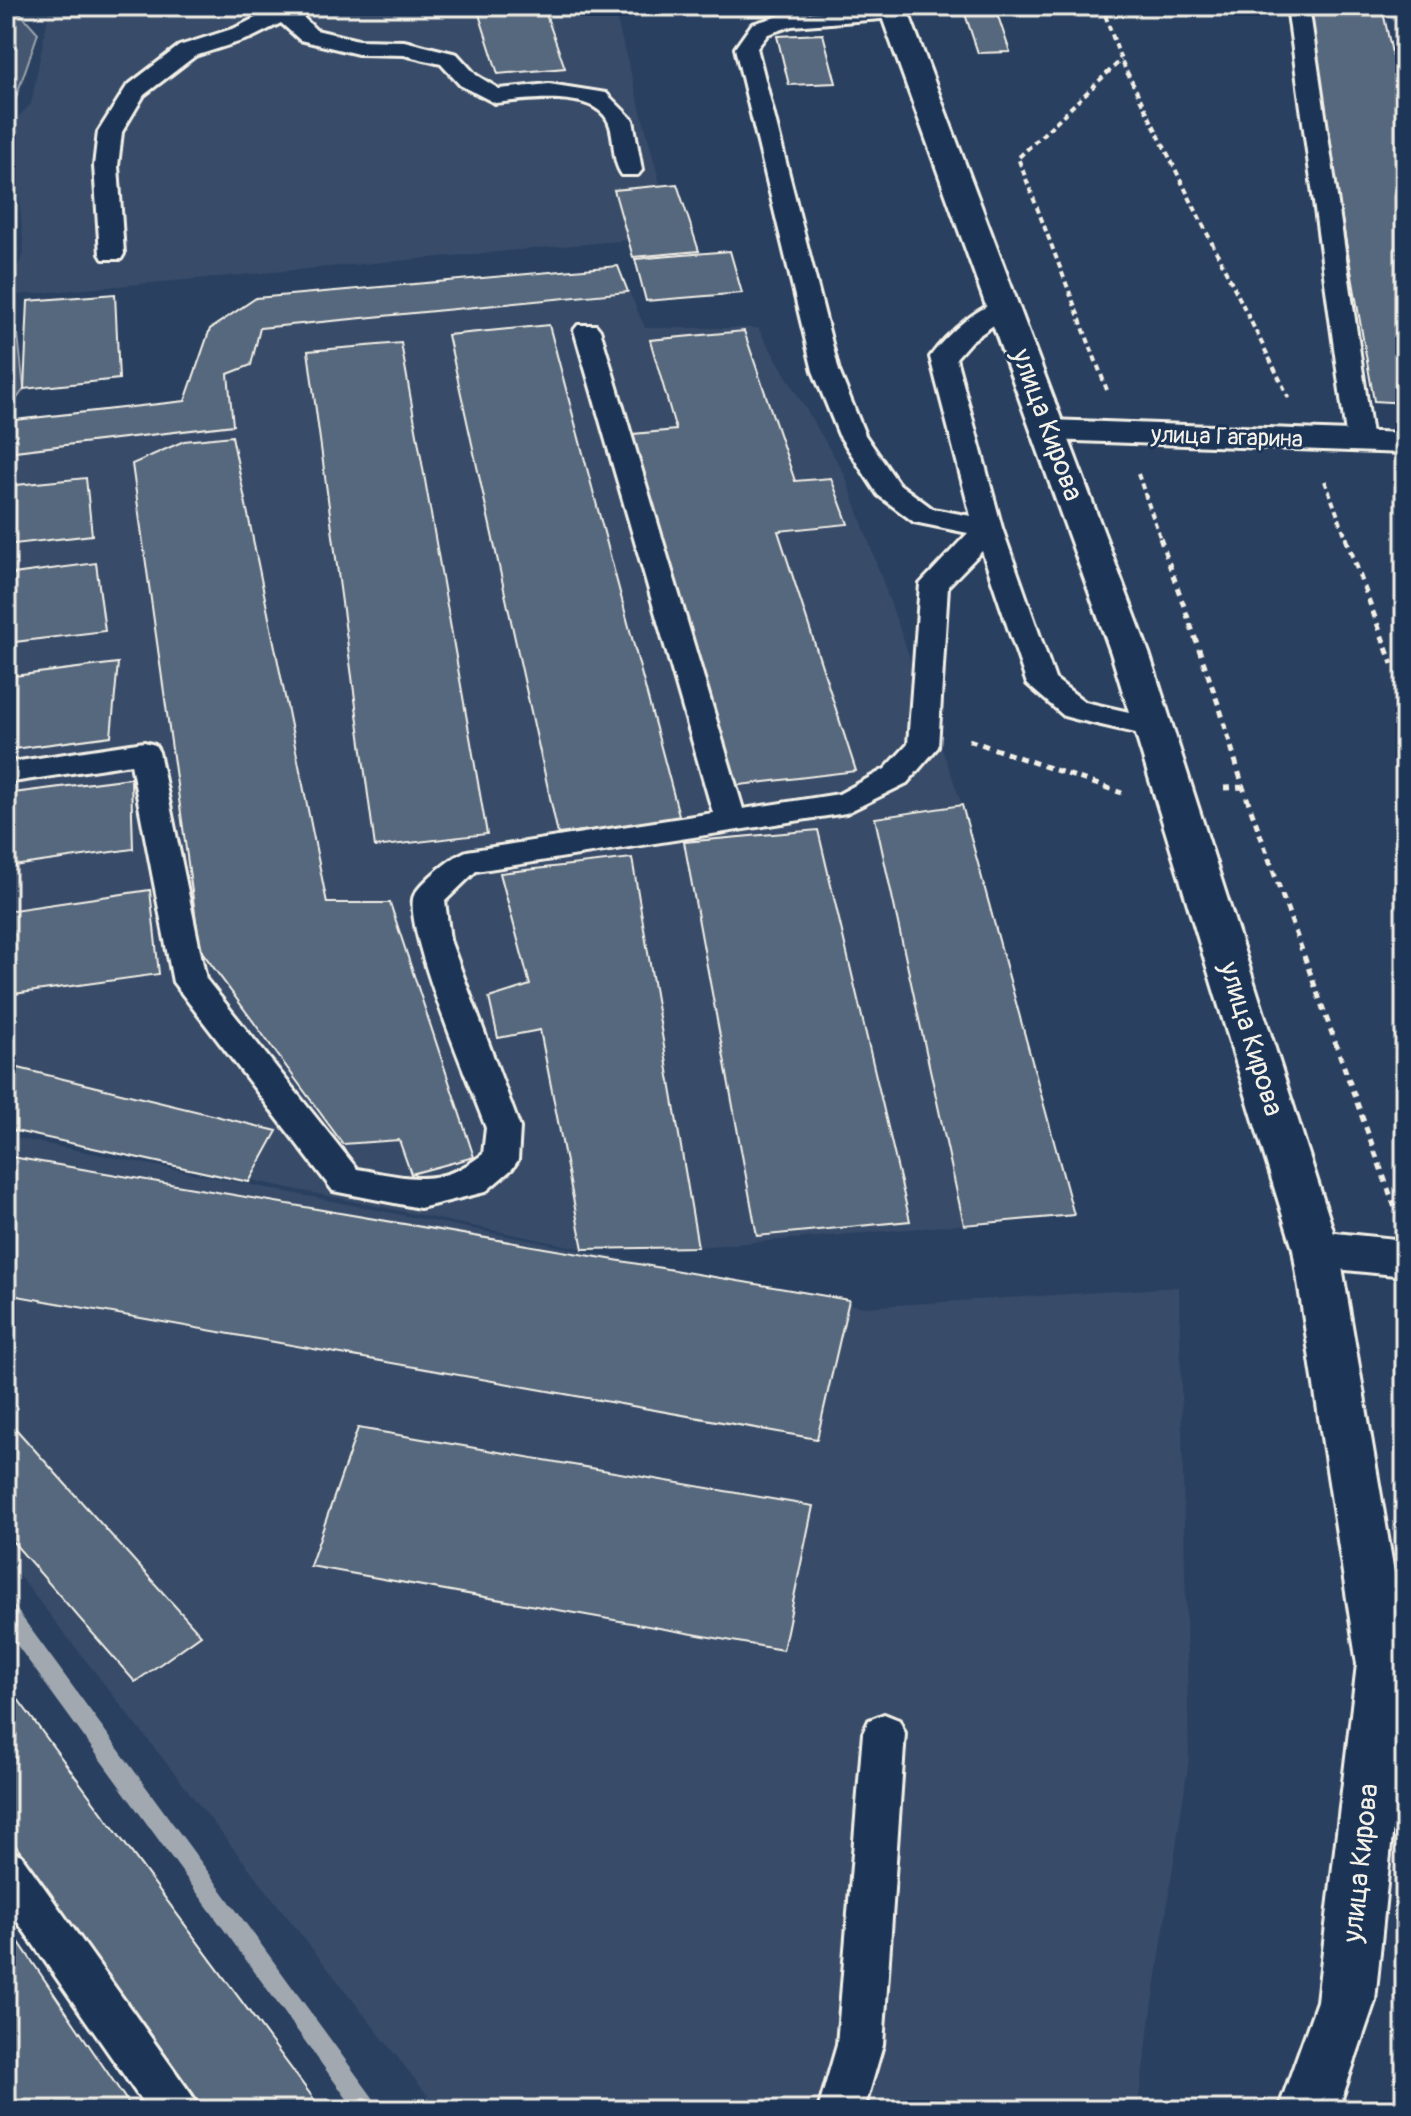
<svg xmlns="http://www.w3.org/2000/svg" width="1411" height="2116" font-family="Pangolin,sans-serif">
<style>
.built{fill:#374c69}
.green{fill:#445771;stroke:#9ca4ac;stroke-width:2}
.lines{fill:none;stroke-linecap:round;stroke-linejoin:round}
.stream{fill:#a1a8b0;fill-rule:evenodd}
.building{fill:#56677d;stroke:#f4f1e8;stroke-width:2}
.service-casing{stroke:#f4f1e8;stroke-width:6}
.minor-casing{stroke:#f4f1e8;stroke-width:6}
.primary-casing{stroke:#f4f1e8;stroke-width:6}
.path-far1{stroke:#f4f1e8;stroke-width:4;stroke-dasharray:6 4;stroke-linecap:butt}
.path{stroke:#f4f1e8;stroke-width:5;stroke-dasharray:7 6;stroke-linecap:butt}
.service{fill:#1d3557;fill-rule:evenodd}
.minor{fill:#1d3557;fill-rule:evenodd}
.primary{fill:#1d3557;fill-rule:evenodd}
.labels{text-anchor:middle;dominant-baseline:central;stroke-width:6;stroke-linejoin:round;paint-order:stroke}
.far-street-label{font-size:24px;fill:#f4f1e8;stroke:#1d3557}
.street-label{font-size:28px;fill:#f4f1e8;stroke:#1d3557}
</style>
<rect width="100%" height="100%" fill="#2a4060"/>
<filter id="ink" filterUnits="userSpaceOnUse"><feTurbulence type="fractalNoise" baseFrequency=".0125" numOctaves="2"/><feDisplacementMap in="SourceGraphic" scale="16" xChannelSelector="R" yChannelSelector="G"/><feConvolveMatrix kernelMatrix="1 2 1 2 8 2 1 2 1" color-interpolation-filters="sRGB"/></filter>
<g filter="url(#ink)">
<!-- built -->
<path class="built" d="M50,6H613L674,236L6,296V289L24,254L17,170L7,128L31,104Z
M618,266L645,328H758L845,475L962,805L1074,1215L698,1247L583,1249L6,1129V421L184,401L210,329L256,298Z
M6,1136L864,1307L1179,1287L1189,1759L1137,2110H439L6,1559Z"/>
<!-- green -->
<path class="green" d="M6,6H14L38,33L13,106L6,114Z
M6,334L18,335L24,389L6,413Z"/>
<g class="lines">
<!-- stream -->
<path class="stream" d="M6,1604L14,1606L382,2110H355L6,1630Z"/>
</g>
<!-- building -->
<path class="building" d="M501,6H543L565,68L498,74L477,8Z
M1305,9L1383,12L1405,112V403L1374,401Z
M997,13L1010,52L978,53L965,14Z
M823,34L836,83L789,85L777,36Z
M677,184L699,251L633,257L614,190Z
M730,251L742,293L646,301L635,259Z
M618,266L628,292L260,328L251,365L228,374L233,425L6,452V421L185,401L210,329L256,298Z
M115,294L119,379L24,389L28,301Z
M549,325L680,819L558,834L448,335Z
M744,331L795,481L831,478L848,524L778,531L856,771L732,786L633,434L676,430L650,340Z
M401,343L487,834L375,847L308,351Z
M232,436L327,903H390L474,1157L411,1174L399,1140L343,1144L200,949L132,464L184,441Z
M86,478L92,535L6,545V486Z
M96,563L105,631L6,643V575Z
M118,663L111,736L6,750V677Z
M131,778L133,849L6,867V794Z
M962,805L1074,1215L964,1225L875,818Z
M818,830L910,1221L757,1236L684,842Z
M632,858L698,1247L583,1249L540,1030L498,1038L489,998L530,985L500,873Z
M150,890L159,974L6,995V911Z
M6,1065L277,1131L249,1182L6,1129Z
M6,1156L849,1300L817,1439L6,1294Z
M6,1418L201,1635L135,1682L6,1534Z
M358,1428L813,1506L783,1650L310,1566Z
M6,1683L322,2110H205L6,1832Z
M6,1923L133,2110H6Z"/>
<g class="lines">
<!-- service casing -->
<g class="service-casing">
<path id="service" d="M270,6H292L316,30L358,40L404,41L457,54L476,75L499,89L549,84L606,93L633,120L642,170L638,175H622C612,161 615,142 610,126C599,88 525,100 495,103L460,85L441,64L404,55L358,54L300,40L281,23L251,38L195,56L144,95L122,132L118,166L124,254L121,259H103L100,254L94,166L98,132L127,86L179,46L235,28L271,10Z
M875,6H900L905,11L894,18L792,26L768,34L757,48L839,371L865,435L898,483L933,509L971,516L930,357C944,337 987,295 1012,302L1016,307L1012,312L971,341L956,358L1002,528L1055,679L1085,702L1164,720L1168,727L1164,734L1153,737L1075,719L1064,716L1027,684L982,551L948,586L938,747L907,783L846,813L476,871L445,901L450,940L520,1128L518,1160L512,1169L485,1192L420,1208L333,1191L173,982L131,764L6,783V763L144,742L155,745L159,752L206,979L357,1169C409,1178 438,1189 483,1154L486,1128C470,1084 407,938 413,899C415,886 454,855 467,851L713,813L574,330L578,325H596L600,330L743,809L839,794L885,769L908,744L920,584L968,533L914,522L878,495L839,435L813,371L735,48L752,24L782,15Z
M1287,6H1309L1373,442L1370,448H1350L1347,442Z
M884,1714L899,1720L905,1733L883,2045L864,2110H818L837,2045L863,1733L869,1720Z
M6,1849L21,1855L191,2094L198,2110H148L6,1905Z"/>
</g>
<!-- minor casing -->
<g class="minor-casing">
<path id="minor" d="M1050,420L1405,433V453L1050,440L1038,437L1033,430L1038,423Z
M1316,1231L1405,1240V1276L1316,1267L1299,1262L1293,1249L1299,1236Z"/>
</g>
<!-- primary casing -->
<g class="primary-casing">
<path id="primary" d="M878,6H906L1149,653L1339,1249L1405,1637V1708L1375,2001L1338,2110H1278L1317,2001L1357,1664L1293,1249L1111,653Z"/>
</g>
<!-- path-far1 -->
<path class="path-far1" d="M1102,6L1121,60L1289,398
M1107,390L1018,158L1121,60
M1138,474L1161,540
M1325,481L1347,540"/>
<!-- path -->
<path class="path" d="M1160,538L1221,712L1243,787L1395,1208
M1346,538L1392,664
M969,740L1122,793
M1224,788L1243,787"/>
<!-- service -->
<use href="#service" class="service"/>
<!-- minor -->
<use href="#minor" class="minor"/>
<!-- primary -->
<use href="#primary" class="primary"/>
</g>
</g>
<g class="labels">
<!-- far-street labels -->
<g class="far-street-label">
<text transform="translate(1227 437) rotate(2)">улица Гагарина</text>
</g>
<!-- street labels -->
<g class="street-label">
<text transform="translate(1047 425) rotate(70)">улица Кирова</text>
<text transform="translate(1251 1039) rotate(73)">улица Кирова</text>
<text transform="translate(1361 1863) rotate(-84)">улица Кирова</text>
</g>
</g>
<!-- margin -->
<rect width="1411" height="2116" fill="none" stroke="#1d3557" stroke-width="32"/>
<rect x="16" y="16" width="1379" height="2084" fill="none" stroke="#f4f1e8" stroke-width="3" filter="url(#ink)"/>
</svg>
